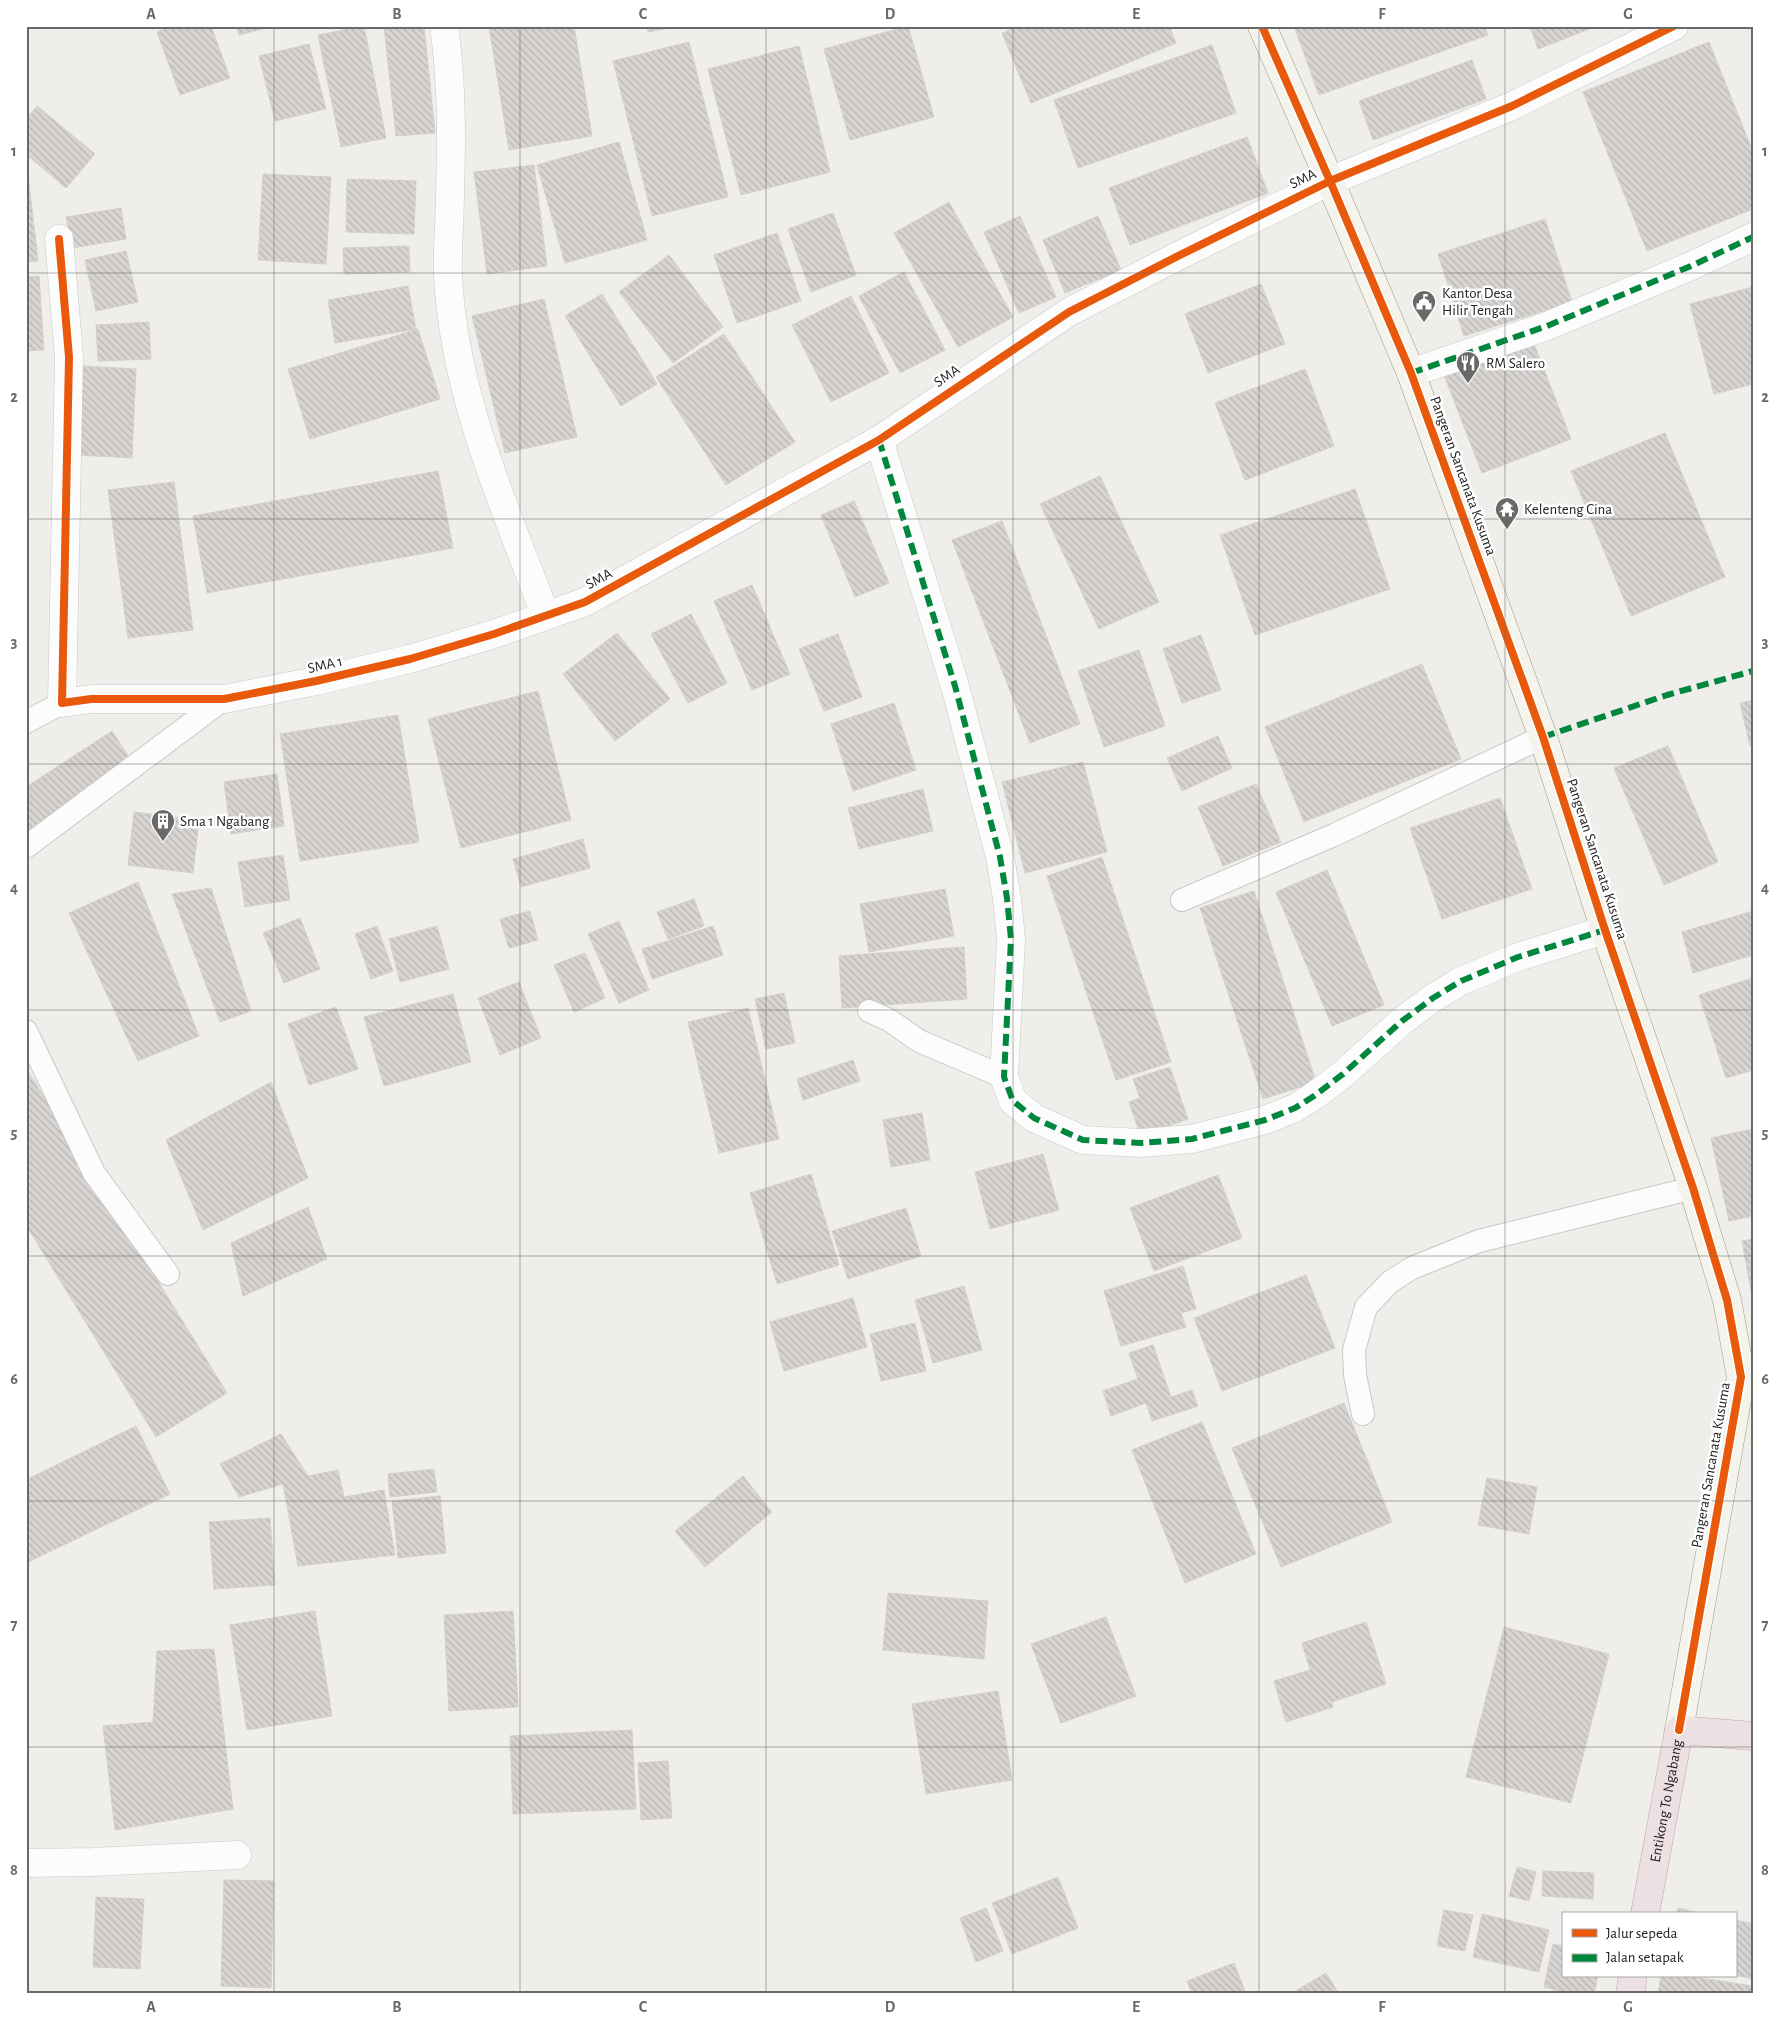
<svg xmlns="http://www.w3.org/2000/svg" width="1779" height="2020" font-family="'Alegreya Sans',sans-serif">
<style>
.building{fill:url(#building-back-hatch);stroke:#d3d0cc}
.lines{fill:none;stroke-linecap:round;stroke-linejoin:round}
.lane-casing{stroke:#c9c8c7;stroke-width:24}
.street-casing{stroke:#c9c8c7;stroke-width:29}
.secondary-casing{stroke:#999a82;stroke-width:29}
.highway-casing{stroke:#c5a2ac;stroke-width:29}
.lane{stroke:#fdfcfc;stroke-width:22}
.street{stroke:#fdfcfc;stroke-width:28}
.secondary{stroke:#f4f4ed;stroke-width:28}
.highway{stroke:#ece0e2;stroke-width:28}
.quiet{stroke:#00873e;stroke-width:6;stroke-dasharray:12 6;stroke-linecap:butt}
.cycleway-casing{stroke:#fff;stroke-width:11}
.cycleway{stroke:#e8590c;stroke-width:8}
.grid{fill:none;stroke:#6a6968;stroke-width:1;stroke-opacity:0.55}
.labels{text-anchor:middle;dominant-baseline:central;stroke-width:5;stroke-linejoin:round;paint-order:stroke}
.street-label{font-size:15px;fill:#222;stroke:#fff}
.poi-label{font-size:15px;fill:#222;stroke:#fff;text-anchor:start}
.neatline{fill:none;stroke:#6a6968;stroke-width:2}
.grid-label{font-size:16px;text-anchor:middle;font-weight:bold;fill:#6a6968}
</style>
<defs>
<pattern id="building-back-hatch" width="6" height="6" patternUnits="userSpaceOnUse" patternTransform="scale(1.25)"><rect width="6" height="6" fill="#d7d4d2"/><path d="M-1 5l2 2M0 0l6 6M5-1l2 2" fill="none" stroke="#b8b6b4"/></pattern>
</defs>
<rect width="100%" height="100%" fill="#f0eeeb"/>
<!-- building -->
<path class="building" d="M173,26H211L230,78L180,95L157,32Z
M237,26H274L239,35Z
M364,26L386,138L341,147L318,35Z
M384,26H424L435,133L396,136Z
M489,26H574L592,136L509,150Z
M647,26H679L648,32Z
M908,26L934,117L850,140L824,49Z
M1020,26H1169L1176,43L1031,103L1002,33Z
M1294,26H1484L1488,35L1319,95Z
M1530,26H1597L1538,49Z
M689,42L728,197L652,216L613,61Z
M1709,42L1753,152V209L1647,251L1583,92Z
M309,44L326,109L275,121L259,56Z
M1212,45L1236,113L1078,168L1054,100Z
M799,46L830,172L741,195L708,69Z
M1472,60L1486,99L1373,140L1359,101Z
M37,106L95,154L66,188L26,154V120Z
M1247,137L1268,193L1130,245L1109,188Z
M619,142L647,240L565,263L537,165Z
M534,165L547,266L487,274L474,172Z
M263,174L331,177L326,264L258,260Z
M347,179L416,181L414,234L346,232Z
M26,183H29L38,261L26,262Z
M949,202L1013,317L958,347L894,233Z
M121,208L126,239L72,248L66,217Z
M833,213L856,275L811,292L788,229Z
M1020,216L1056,297L1019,313L984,232Z
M1098,216L1121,270L1065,293L1043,240Z
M1545,219L1572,302L1464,336L1438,254Z
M777,233L801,301L737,323L714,255Z
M409,246L410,272L344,274L343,248Z
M126,251L138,302L96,311L85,260Z
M669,255L723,327L673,363L619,292Z
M904,272L945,350L900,373L859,296Z
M39,276L44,350L26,351V277Z
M1261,284L1285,344L1208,373L1185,314Z
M408,286L416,329L335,343L328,300Z
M1753,287V384L1714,394L1690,304Z
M602,294L657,384L621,406L565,316Z
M851,296L889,373L831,402L792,325Z
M544,299L577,437L505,453L472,316Z
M149,322L151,359L98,361L96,325Z
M418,329L440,399L310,439L288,369Z
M724,334L795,442L726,485L656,377Z
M1533,341L1571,439L1482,473L1444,375Z
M83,366L136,369L132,458L78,455Z
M1305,369L1334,446L1245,480L1215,403Z
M1665,433L1725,577L1631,616L1571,471Z
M438,471L453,548L207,593L193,516Z
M1100,476L1159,602L1099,629L1040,504Z
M174,482L193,630L128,638L108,490Z
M1355,489L1390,589L1255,635L1220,535Z
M854,501L889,583L855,597L821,515Z
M1002,521L1080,724L1030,743L952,540Z
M752,585L790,674L752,690L714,601Z
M691,614L727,683L688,703L651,634Z
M617,633L670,699L615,741L563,674Z
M838,634L862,697L824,711L799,649Z
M1201,635L1221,690L1182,703L1163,649Z
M1139,650L1165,726L1104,747L1078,671Z
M1422,664L1461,759L1304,822L1265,727Z
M538,691L571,820L461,848L428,719Z
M1753,700V745L1750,746L1740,703Z
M894,703L916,770L853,791L831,724Z
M398,715L419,842L300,861L280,734Z
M112,731L133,763L26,833V787Z
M1218,736L1232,768L1182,791L1167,758Z
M1668,746L1718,862L1664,885L1614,768Z
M1083,762L1107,852L1025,873L1002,782Z
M277,774L284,826L231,834L224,782Z
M1256,784L1281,842L1223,866L1198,807Z
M923,789L933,831L859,849L848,808Z
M1500,798L1532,889L1442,919L1410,828Z
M134,812L199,820L193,873L128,865Z
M583,839L590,868L521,887L513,859Z
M283,855L290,900L245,907L238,862Z
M1102,857L1171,1062L1116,1080L1047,876Z
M1327,870L1384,1005L1332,1026L1276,892Z
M138,882L199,1036L138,1061L69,913Z
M211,888L251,1011L220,1022L172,894Z
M945,889L954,936L869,952L860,904Z
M1254,891L1316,1082L1263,1099L1200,908Z
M694,899L704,926L668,939L657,912Z
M530,911L538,940L509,948L500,919Z
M1753,911V955L1693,973L1682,932Z
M300,918L320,969L284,983L263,933Z
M619,921L649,990L619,1003L588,934Z
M377,926L393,971L371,979L355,934Z
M437,926L449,969L400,982L389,939Z
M713,926L723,955L652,979L642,949Z
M964,947L967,999L842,1008L839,956Z
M585,953L605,998L574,1012L554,965Z
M1753,978V1070L1726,1078L1699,995Z
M519,982L541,1038L500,1055L478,998Z
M784,993L795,1043L766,1049L755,999Z
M453,994L471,1062L384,1086L364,1017Z
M336,1007L358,1069L309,1085L288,1024Z
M748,1008L779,1139L719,1153L688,1022Z
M853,1060L860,1081L803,1100L797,1079Z
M1170,1067L1188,1119L1152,1132L1150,1127L1139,1131L1129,1102L1140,1098L1133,1079Z
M26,1068L227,1393L156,1437L26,1225Z
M271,1082L308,1178L203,1230L166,1140Z
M922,1113L930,1160L891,1167L883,1120Z
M1753,1129V1216L1729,1221L1711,1138Z
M1043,1154L1059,1210L990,1229L975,1172Z
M811,1174L839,1265L777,1284L750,1193Z
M1218,1175L1242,1238L1154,1271L1130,1208Z
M308,1207L327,1259L243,1296L231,1243Z
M906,1208L921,1256L848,1279L832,1231Z
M1753,1239V1302L1742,1241Z
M1183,1266L1196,1309L1181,1313L1186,1327L1121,1346L1104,1291Z
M1306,1275L1335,1348L1222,1391L1194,1318Z
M964,1286L982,1350L933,1363L915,1300Z
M853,1298L867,1347L784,1371L770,1322Z
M915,1323L926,1371L881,1381L870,1334Z
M1153,1345L1171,1397L1192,1390L1198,1406L1152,1421L1146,1403L1111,1416L1103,1391L1138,1379L1129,1353Z
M1344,1403L1392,1522L1281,1567L1232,1448Z
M1202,1422L1256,1554L1185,1583L1132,1450Z
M136,1426L170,1494L26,1563V1480Z
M281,1434L308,1476L338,1470L344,1497L384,1490L395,1555L298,1566L283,1484L239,1497L220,1464Z
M434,1469L437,1492L390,1497L388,1474Z
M743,1476L772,1512L705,1567L675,1531Z
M1487,1478L1537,1487L1529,1534L1478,1525Z
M440,1496L446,1553L398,1558L392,1501Z
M270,1518L275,1585L214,1589L209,1522Z
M888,1593L988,1601L984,1659L883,1650Z
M315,1611L332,1716L247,1730L230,1625Z
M513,1611L518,1707L449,1711L444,1615Z
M1106,1617L1136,1696L1061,1723L1031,1644Z
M1366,1622L1386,1684L1332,1702L1333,1707L1286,1722L1274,1681L1310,1670L1302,1643Z
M1504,1627L1609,1654L1571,1803L1466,1777Z
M214,1649L233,1809L115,1830L103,1726L153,1722L157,1651Z
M998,1691L1012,1780L926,1794L912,1704Z
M632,1730L636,1809L513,1814L510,1736Z
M668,1761L672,1818L641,1820L638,1763Z
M1517,1867L1536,1872L1529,1901L1509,1896Z
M1543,1871L1594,1873L1593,1899L1542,1896Z
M1058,1877L1078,1928L1012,1954L992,1903Z
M224,1880L274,1881L271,1988L221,1986Z
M96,1897L144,1899L140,1969L93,1967Z
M986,1908L1003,1951L976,1962L960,1918Z
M1678,1908L1704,1914H1677Z
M1444,1910L1473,1915L1465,1951L1437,1946Z
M1482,1914L1549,1930L1539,1972L1473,1957Z
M1735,1920L1753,1924V1979L1735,1975Z
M1553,1944L1563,1946V1976H1598L1594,1994H1571L1544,1987Z
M1234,1963L1246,1994H1192L1187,1981Z
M1326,1973L1339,1994H1299L1297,1990Z
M1661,1976H1687L1753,1986V1994H1658Z"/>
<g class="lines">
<!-- lane casing -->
<g class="lane-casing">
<path id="lane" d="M26,722L62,703
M26,847L224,699
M1182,900L1334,835L1543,737
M869,1011L889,1020L919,1041L1004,1077
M26,1031L94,1173L168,1274
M1363,1414L1355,1375L1354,1350L1366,1307L1390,1282L1412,1268L1479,1241L1693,1188"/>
</g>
<!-- street casing -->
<g class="street-casing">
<path id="street" d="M444,26C452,81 452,137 450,192C450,220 447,248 448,276C454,395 504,506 546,616
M59,239L69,357L62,703L91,699H224L316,681L410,659L494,634L585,602L879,440L1069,312L1182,254L1330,181L1512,106L1674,26
M1411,373L1547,326L1691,266L1753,237
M879,440L955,686L1000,857L1007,898L1011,939L1004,1077L1013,1101L1034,1118L1083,1140L1141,1143L1192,1139L1265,1120L1295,1108L1314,1096L1343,1074L1402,1021L1433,998L1461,981L1518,957L1605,930
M26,1863L93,1862L237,1855"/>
</g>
<!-- secondary casing -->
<g class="secondary-casing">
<path id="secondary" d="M1262,26L1330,181L1411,373L1543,737L1605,930L1693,1188L1727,1300L1741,1377L1679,1730"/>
</g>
<!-- highway casing -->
<g class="highway-casing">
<g id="highway">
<path id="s1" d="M1645,1914L1679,1730L1753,1736"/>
<path d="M1630,1994L1633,1976"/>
</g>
</g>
<!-- lane -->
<use href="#lane" class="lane"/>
<!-- street -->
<use href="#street" class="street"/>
<!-- secondary -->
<use href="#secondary" class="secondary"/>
<!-- highway -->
<use href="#highway" class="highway"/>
<!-- quiet -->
<path class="quiet" d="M1411,373L1547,326L1691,266L1753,237
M879,440L955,686L1000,857L1007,898L1011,939L1004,1077L1013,1101L1034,1118L1083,1140L1141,1143L1192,1139L1265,1120L1295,1108L1314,1096L1343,1074L1402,1021L1433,998L1461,981L1518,957L1605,930
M1543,737L1667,695L1753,671"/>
<!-- cycleway casing -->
<g class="cycleway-casing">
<path id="cycleway" d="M1262,26L1330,181L1411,373L1543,737L1605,930L1693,1188L1727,1300L1741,1377L1679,1730
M59,239L69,357L62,703L91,699H224L316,681L410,659L494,634L585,602L879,440L1069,312L1182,254L1330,181L1512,106L1674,26"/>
</g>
<!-- cycleway -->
<use href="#cycleway" class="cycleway"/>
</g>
<!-- grid -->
<path class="grid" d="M274,26V1994M520,26V1994M766,26V1994M1013,26V1994M1259,26V1994M1505,26V1994M26,273H1753M26,519H1753M26,764H1753M26,1010H1753M26,1256H1753M26,1501H1753M26,1747H1753"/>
<!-- icons -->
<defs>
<g id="civic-pin" transform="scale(1.25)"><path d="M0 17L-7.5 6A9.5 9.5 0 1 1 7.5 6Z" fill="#6a6968" stroke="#fff"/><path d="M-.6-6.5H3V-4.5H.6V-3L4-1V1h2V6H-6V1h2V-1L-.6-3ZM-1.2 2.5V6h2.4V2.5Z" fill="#fff"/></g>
<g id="restaurant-pin" transform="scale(1.25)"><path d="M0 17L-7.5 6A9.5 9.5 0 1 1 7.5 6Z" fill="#6a6968" stroke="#fff"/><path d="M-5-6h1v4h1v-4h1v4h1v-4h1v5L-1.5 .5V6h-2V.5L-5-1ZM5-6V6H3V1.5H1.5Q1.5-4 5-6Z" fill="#fff"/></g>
<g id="temple-pin" transform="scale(1.25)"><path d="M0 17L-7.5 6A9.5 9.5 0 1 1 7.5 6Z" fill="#6a6968" stroke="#fff"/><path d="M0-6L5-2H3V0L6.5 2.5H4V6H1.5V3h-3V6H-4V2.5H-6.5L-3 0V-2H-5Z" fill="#fff"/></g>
<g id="building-pin" transform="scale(1.25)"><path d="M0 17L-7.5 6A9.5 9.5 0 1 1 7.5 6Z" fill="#6a6968" stroke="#fff"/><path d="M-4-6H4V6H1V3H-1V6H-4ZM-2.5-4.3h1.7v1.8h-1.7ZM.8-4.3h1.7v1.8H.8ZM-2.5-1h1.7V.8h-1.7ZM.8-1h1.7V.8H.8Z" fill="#fff"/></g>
</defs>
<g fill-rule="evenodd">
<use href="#civic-pin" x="1424" y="302"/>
<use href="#restaurant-pin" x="1468" y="363"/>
<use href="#temple-pin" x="1507" y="509"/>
<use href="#building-pin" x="163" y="821"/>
</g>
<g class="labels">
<!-- street labels -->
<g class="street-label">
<text transform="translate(1303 179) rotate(-26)">SMA</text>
<text transform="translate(947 376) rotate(-34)">SMA</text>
<text transform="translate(1463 476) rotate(70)">Pangeran Sancanata Kusuma</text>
<text transform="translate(599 579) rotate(-29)">SMA</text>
<text transform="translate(325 665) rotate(-13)">SMA 1</text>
<text transform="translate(1597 859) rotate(72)">Pangeran Sancanata Kusuma</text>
<text transform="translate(1711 1465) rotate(-80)">Pangeran Sancanata Kusuma</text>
<text stroke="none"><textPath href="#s1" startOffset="115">Entikong To Ngabang</textPath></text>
</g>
<!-- poi labels -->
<g class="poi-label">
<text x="1442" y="293">Kantor Desa<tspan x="1442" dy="17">Hilir Tengah</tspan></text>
<text x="1486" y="363">RM Salero</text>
<text x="1524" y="509">Kelenteng Cina</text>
<text x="180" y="821">Sma 1 Ngabang</text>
</g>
</g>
<!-- border -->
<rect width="1779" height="2020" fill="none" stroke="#ffffff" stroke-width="55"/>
<!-- legend -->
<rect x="1562" y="1912" width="175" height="65" fill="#ffffff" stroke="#a7a7a7"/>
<rect x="1572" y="1929" width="25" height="8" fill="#e8590c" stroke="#a7a7a7"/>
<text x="1606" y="1938" font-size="15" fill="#222222">Jalur sepeda</text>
<rect x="1572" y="1954" width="25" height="8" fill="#00873e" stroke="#a7a7a7"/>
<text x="1606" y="1962" font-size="15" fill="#222222">Jalan setapak</text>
<rect x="28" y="28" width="1724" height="1964" class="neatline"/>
<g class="grid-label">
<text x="151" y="19">A</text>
<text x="397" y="19">B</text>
<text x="643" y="19">C</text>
<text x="890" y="19">D</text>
<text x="1136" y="19">E</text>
<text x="1382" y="19">F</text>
<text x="1628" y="19">G</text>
<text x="14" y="156">1</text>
<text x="1765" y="156">1</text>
<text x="14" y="402">2</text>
<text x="1765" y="402">2</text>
<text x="14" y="647">3</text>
<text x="1765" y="647">3</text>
<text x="14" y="893">4</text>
<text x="1765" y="893">4</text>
<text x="14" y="1138">5</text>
<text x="1765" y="1138">5</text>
<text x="14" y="1384">6</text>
<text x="1765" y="1384">6</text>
<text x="14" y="1630">7</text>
<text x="1765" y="1630">7</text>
<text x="14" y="1875">8</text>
<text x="1765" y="1875">8</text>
<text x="151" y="2012">A</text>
<text x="397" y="2012">B</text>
<text x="643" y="2012">C</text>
<text x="890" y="2012">D</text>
<text x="1136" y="2012">E</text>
<text x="1382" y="2012">F</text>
<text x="1628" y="2012">G</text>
</g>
</svg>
